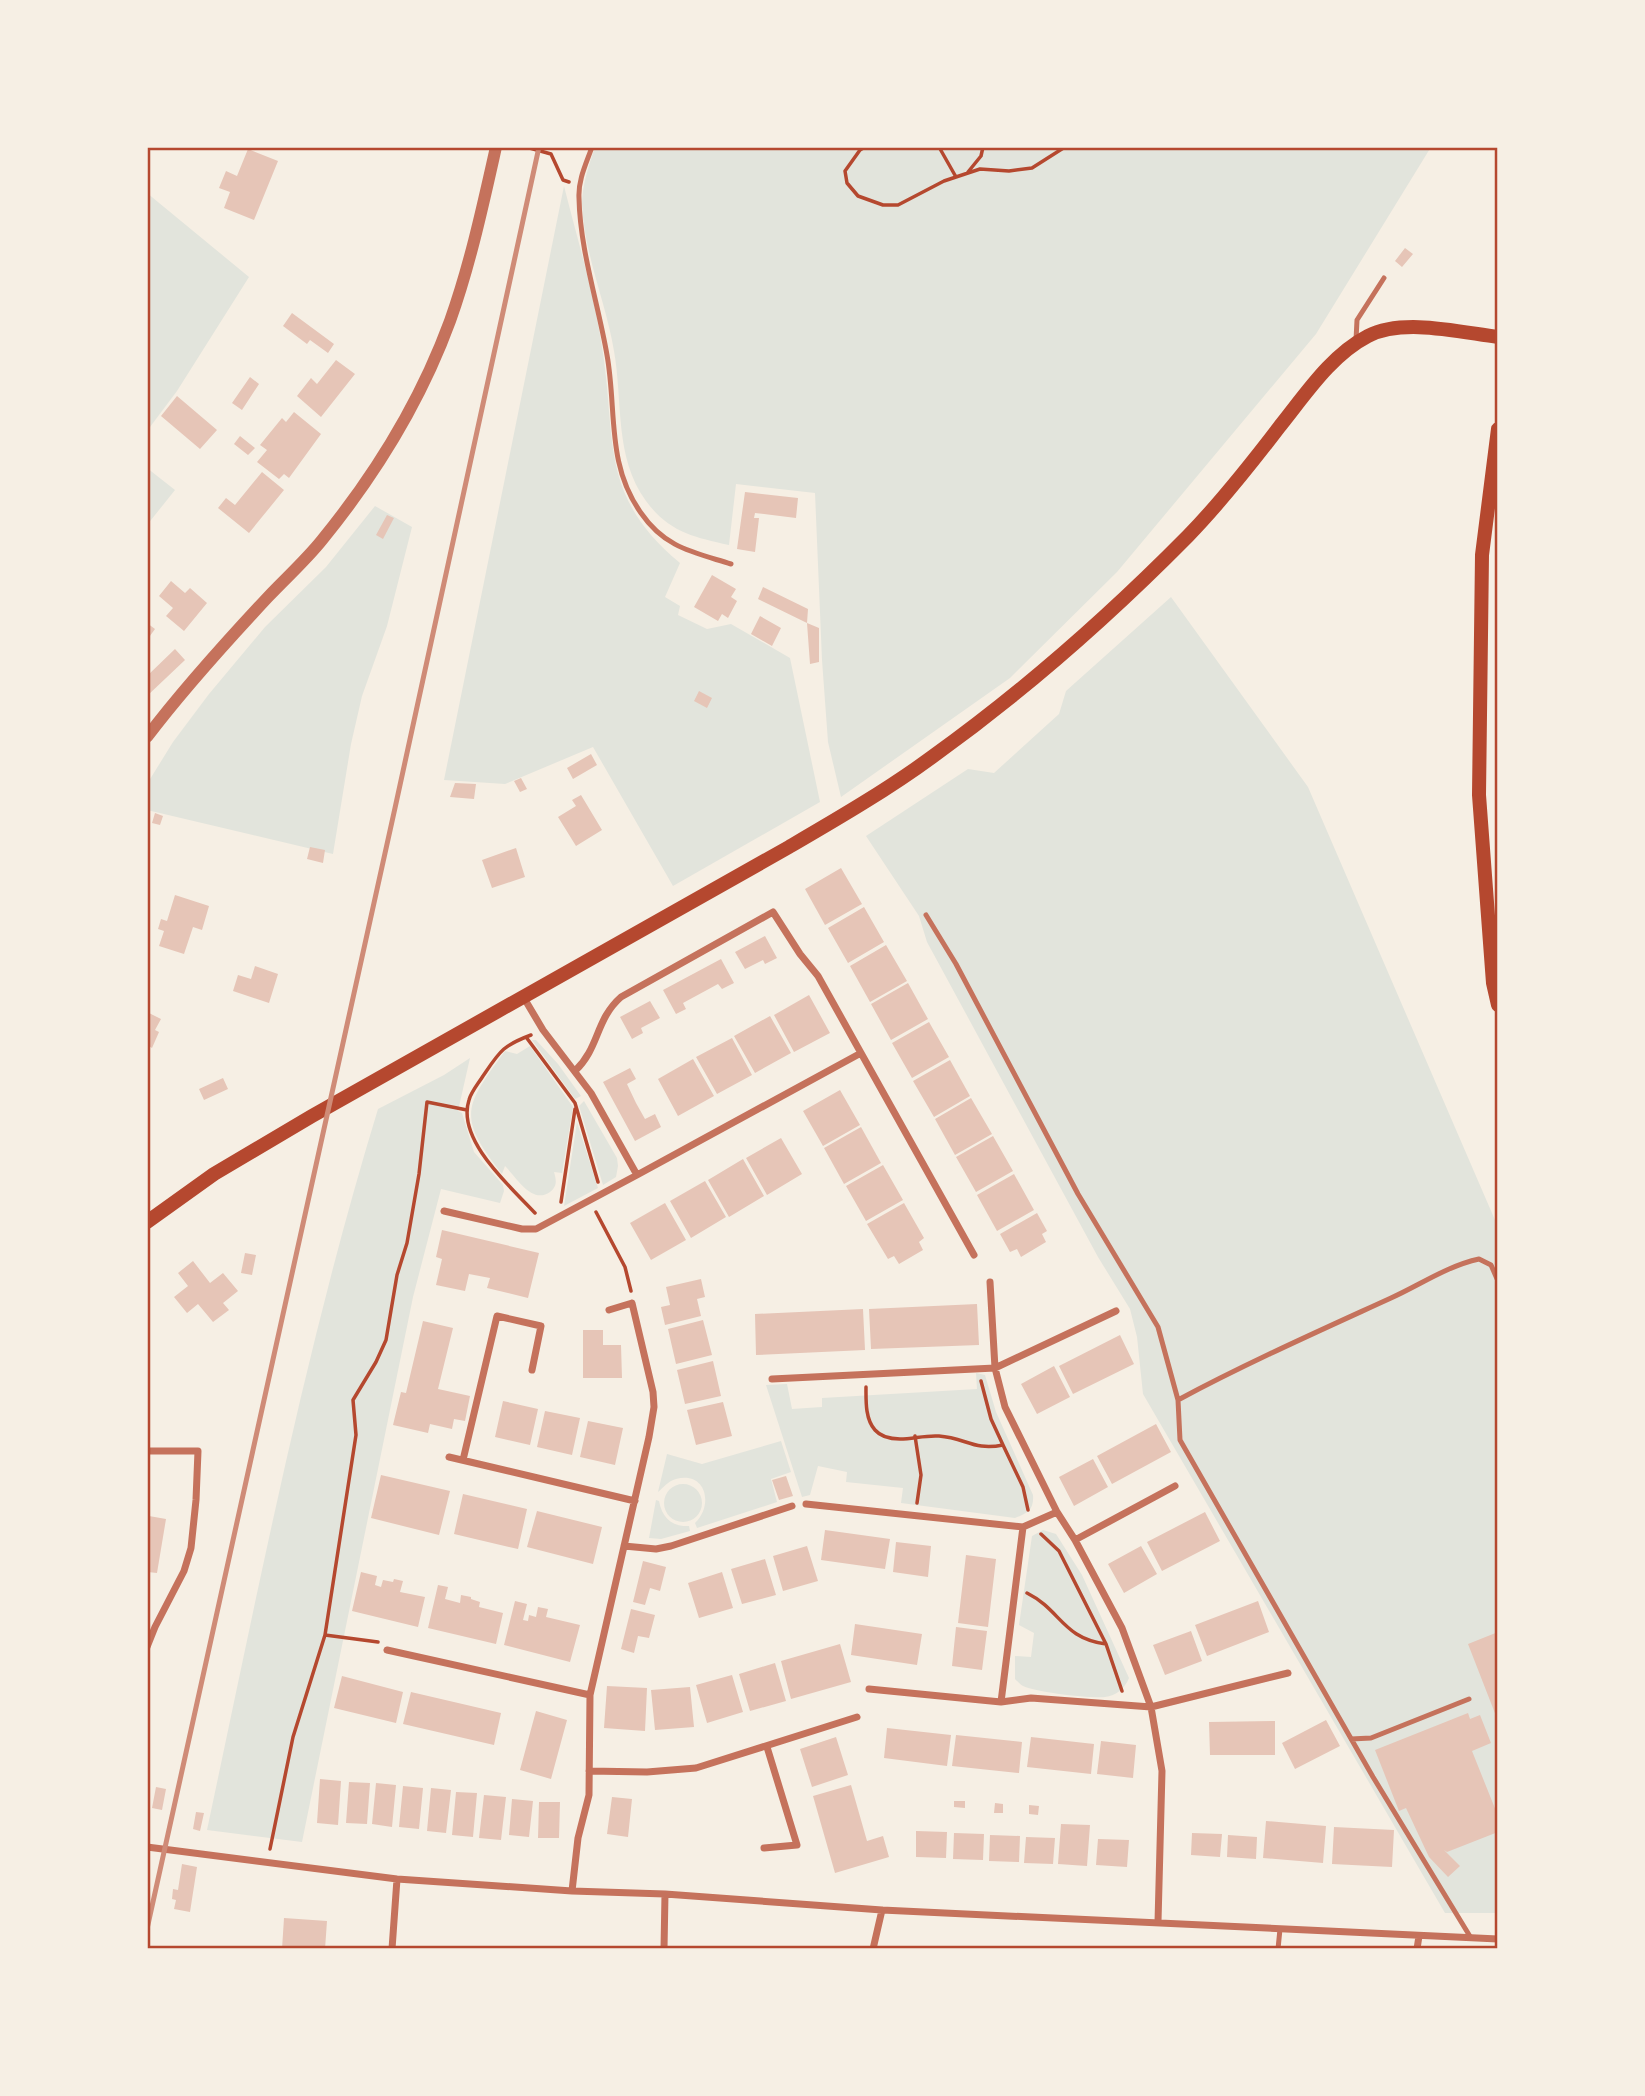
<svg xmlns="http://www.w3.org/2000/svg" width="1645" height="2096" font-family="Cabin,sans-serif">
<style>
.green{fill:#e2e4dc}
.building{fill:#e6c5b7}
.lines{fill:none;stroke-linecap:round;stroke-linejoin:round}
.path{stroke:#b5482f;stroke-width:3.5}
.service{stroke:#c5725c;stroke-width:5}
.minor{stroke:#c5725c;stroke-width:7}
.tertiary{stroke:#c5725c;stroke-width:12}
.secondary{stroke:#b5482f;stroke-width:14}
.rail{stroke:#cf8b77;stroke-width:5}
.neatline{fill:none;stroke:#b5482f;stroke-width:2.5}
</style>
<rect width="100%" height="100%" fill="#f6efe4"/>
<!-- green -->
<path class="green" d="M595,147H1431L1316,334L1117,572L1010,678L841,797L828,742L822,660L815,493L736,484L729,545C693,537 669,532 646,501C614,457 623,401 614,351C606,302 584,254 582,204C582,185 589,165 595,147Z
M564,186C577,238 594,293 602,347C617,440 598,495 680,563L665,597L680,606L678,615L707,629L731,624L790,658L820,802L673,886L593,747L505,784L444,780Z
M147,193L249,277L177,391L147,431Z
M147,468L175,490L147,525Z
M375,506L412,527L387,626L362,696L351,744L333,854L147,810V784L173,742L209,694L265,627L326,567Z
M1171,597L1308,787L1498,1227V1913H1445L1143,1394L1137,1337L1130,1309L1098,1257L927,942L919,916L866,836L968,769L994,773L1059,714L1066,691Z
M536,1040L558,1064L581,1096L575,1099L532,1040Z
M530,1046L573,1107L562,1173L554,1172C556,1179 558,1186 550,1192C532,1205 516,1177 505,1166L502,1174C456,1116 465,1106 505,1051L517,1054Z
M470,1058L458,1111L462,1113L474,1152L503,1185L504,1191L500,1203L441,1189L413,1297L302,1842L207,1830C258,1590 306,1344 378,1109L444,1075Z
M584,1101L617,1158L618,1166L616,1177L603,1185L579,1106Z
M577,1122L598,1188L564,1206Z
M976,1373L985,1375L996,1412L1033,1495C1034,1510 1028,1513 1015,1518L901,1503L903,1488L846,1482L847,1472L818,1466L810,1495L802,1497L766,1385L787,1384L792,1409L822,1407V1398L977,1389Z
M781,1441L791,1472L771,1479L777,1502L697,1528L695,1523C714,1505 706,1471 676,1479C668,1481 663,1488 658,1492L667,1454L702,1464Z
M664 1503a19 19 0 1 1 38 0a19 19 0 1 1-38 0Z
M656,1500L659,1501C662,1517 671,1527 689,1526L690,1531L661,1539L649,1538Z
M1043,1530L1056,1534L1082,1575L1129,1678C1125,1688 1116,1696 1105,1697C1092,1699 1035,1692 1023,1686C1022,1686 1016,1680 1015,1679V1656L1031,1657L1034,1633L1019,1625L1032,1536Z"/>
<!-- building -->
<path class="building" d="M248,149L278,161L254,220L224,208L230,192L219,188L226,171L237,176Z
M1405,248L1413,254L1402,267L1395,261Z
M292,313L334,344L328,353L310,340L307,344L283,326Z
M336,360L355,374L321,417L297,396L311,378L317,384Z
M250,377L259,384L242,410L232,403Z
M177,396L217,430L200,449L161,416Z
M294,412L321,434L289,478L284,474L279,479L257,462L267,450L260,445L282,418L286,422Z
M240,436L255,448L248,455L234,444Z
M262,472L284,490L249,533L218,508L226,498L235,505Z
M745,492L798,498L796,518L755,513L754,518H759L755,552L737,549Z
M387,515L394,518L383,539L376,535Z
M712,575L736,589L731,597L737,601L728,618L722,614L718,621L694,607Z
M171,581L185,593L190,588L207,603L184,631L166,616L173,608L159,596Z
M763,587L808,609L807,623L758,599Z
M760,616L781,628L772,646L751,634Z
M147,623L155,629L147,640Z
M807,623L819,628V662L810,664Z
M175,649L185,660L147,696V676Z
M699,691L712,698L707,708L694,701Z
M591,754L597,765L573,779L567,768Z
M521,778L527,789L520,792L514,781Z
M455,783L476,784L474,799L450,797Z
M581,795L602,830L576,846L558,817L576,806L572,800Z
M155,813L163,816L160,825L152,823Z
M310,847L325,850L323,863L307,859Z
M516,848L525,877L492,888L482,860Z
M841,868L862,904L825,925L805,889Z
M175,895L209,906L202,930L193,927L184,954L159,946L164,931L158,929L161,919L167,921Z
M864,907L884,942L848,963L828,928Z
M765,936L777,958L765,964L763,960L745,969L735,952Z
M886,945L907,981L870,1002L850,966Z
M721,959L734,983L722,989L718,984L683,1003L686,1009L676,1014L663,990Z
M255,966L278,974L269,1003L233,991L238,975L251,979Z
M908,983L928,1019L891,1040L871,1004Z
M809,995L830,1033L794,1052L774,1015Z
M650,1001L660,1018L641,1028L643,1033L632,1039L620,1017Z
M147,1012L161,1019L155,1030L159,1032L152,1048L147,1045Z
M770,1016L791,1053L755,1073L734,1036Z
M929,1022L949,1057L912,1078L892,1043Z
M732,1038L752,1075L717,1094L696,1057Z
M693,1059L714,1096L678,1116L658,1079Z
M950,1060L970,1096L934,1117L913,1081Z
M630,1068L636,1079L627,1084L636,1103L645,1119L655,1114L661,1127L635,1141L603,1082Z
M223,1078L228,1089L204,1100L199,1089Z
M840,1090L860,1125L823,1146L803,1111Z
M971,1098L992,1134L955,1155L935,1119Z
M861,1127L881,1163L844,1184L824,1148Z
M993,1136L1013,1171L976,1192L956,1157Z
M781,1138L802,1174L767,1195L746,1158Z
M743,1159L764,1196L729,1217L708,1180Z
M883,1165L903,1200L866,1221L846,1186Z
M1014,1174L1034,1210L997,1231L977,1195Z
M705,1181L726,1217L691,1238L670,1201Z
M665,1203L686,1240L651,1260L630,1223Z
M904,1203L924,1238L919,1242L923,1250L899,1264L894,1256L888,1259L867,1224Z
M1037,1213L1047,1231L1042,1234L1046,1242L1021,1257L1017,1249L1010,1252L1000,1234Z
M442,1230L539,1253L528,1298L487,1288L490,1278L469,1274L465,1291L436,1285L442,1259L436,1257Z
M245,1253L256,1255L252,1275L241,1273Z
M193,1261L210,1283L223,1273L238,1291L223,1303L229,1310L213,1322L198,1304L187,1313L174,1297L188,1286L178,1273Z
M701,1279L705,1297L697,1299L701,1316L665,1325L661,1307L670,1305L666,1287Z
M977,1304L979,1345L871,1349L869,1309Z
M863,1309L865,1350L756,1355L755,1314Z
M703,1320L712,1355L676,1364L668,1329Z
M423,1321L453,1328L438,1389L470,1396L465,1421L454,1419L452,1429L430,1424L428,1433L393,1425L401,1392L406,1393Z
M583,1330H603V1345H621L622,1378H583Z
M1120,1335L1134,1364L1073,1394L1059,1366Z
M713,1361L721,1396L685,1404L677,1370Z
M1054,1366L1070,1397L1037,1414L1021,1384Z
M503,1401L538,1409L530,1445L495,1437Z
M723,1402L732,1436L696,1445L687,1410Z
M545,1411L580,1418L572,1455L537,1447Z
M588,1421L623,1428L615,1465L580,1457Z
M1156,1424L1171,1452L1112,1484L1097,1456Z
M1093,1459L1108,1487L1074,1506L1059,1477Z
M381,1475L450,1491L439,1535L371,1518Z
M786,1476L793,1496L779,1500L772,1480Z
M463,1494L527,1509L518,1549L454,1534Z
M537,1511L602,1527L593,1564L527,1547Z
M1205,1512L1220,1541L1162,1571L1147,1542Z
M149,1516L166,1519L157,1573L148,1572Z
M825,1530L890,1539L885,1569L821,1560Z
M896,1542L931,1546L928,1577L893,1572Z
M807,1546L818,1581L783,1591L773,1556Z
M1141,1546L1157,1574L1124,1593L1108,1564Z
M966,1555L996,1559L988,1627L958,1623Z
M765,1559L776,1595L742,1604L731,1569Z
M643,1561L666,1567L660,1591L650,1588L645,1605L633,1602Z
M361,1572L377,1576L375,1585L381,1587L383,1580L393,1582L394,1579L403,1581L400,1592L425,1597L418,1627L352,1611Z
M722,1572L733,1608L699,1618L688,1583Z
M438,1585L448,1587L445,1599L460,1603L461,1595L471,1597V1599L480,1602L479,1607L503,1613L496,1644L428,1628Z
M515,1601L527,1604L523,1620L528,1621L529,1615L536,1617L538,1607L548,1609L546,1617L580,1625L570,1662L504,1645Z
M1258,1601L1269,1632L1207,1656L1195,1625Z
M631,1609L655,1615L649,1638L638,1636L634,1653L621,1649Z
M855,1624L922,1634L917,1665L851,1655Z
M956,1627L987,1631L982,1670L952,1666Z
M1191,1631L1202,1661L1165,1675L1153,1645Z
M1498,1632V1721L1468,1644Z
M840,1644L851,1682L791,1699L781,1661Z
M775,1663L786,1701L750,1711L739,1674Z
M732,1675L743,1712L707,1723L696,1685Z
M342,1676L403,1692L396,1723L334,1708Z
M607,1686L647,1688L645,1731L604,1728Z
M690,1687L694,1727L655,1730L651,1690Z
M411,1692L501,1713L494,1745L403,1724Z
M536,1711L567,1720L551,1779L520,1770Z
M1468,1713L1470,1719L1480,1715L1491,1743L1472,1751L1498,1816V1832L1447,1852L1444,1850L1460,1866L1448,1877L1429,1857L1406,1808L1399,1811L1375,1750Z
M1326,1720L1340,1746L1295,1769L1282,1743Z
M1275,1721V1755H1210L1209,1722Z
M887,1728L951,1735L947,1766L884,1758Z
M956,1735L1022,1742L1019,1773L952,1766Z
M836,1737L848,1775L812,1787L800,1749Z
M1031,1737L1094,1744L1091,1774L1027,1767Z
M1101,1741L1136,1745L1133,1778L1097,1774Z
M320,1779L341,1781L338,1825L317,1823Z
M349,1782L370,1783L367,1824L346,1823Z
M376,1783L396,1785L392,1827L372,1824Z
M851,1785L867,1841L883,1836L889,1857L835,1873L813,1796Z
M403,1786L423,1788L419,1829L399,1827Z
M156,1787L166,1789L162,1810L152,1808Z
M431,1788L451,1790L446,1833L427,1831Z
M456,1792L477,1793L473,1837L452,1835Z
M484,1795L506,1797L501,1840L479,1838Z
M612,1797L632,1799L628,1837L607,1834Z
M512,1799L533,1801L529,1837L509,1835Z
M954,1801H965V1808L954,1807Z
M539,1802H560L559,1838H538Z
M995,1803L1003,1804V1813H994Z
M1029,1805L1039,1806L1038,1815L1029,1814Z
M196,1812L204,1813L200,1831L193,1829Z
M1266,1821L1326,1826L1323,1863L1263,1858Z
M1061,1824L1090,1825L1087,1866L1058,1864Z
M1334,1827L1394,1830L1392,1867L1332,1864Z
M916,1831L947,1832L946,1858L916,1857Z
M954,1833L984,1834L983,1860L953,1859Z
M1192,1833L1222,1834L1220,1857L1191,1855Z
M990,1835L1020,1836L1019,1862L989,1861Z
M1228,1835L1257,1837L1256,1859L1227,1857Z
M1026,1837L1055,1838L1053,1864L1024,1863Z
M1098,1839L1129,1840L1127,1867L1096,1865Z
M182,1864L197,1867L190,1912L174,1909L176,1900L172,1899L173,1889L178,1890Z
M284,1918L327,1921L325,1949H282Z"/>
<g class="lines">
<!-- path -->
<path class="path" d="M526,147L551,154L563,180L569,182
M865,147L860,150L845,171L847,183L858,196L883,205H898L944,181L980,169L1009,171L1032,168L1065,147
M939,147L956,177
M968,172L981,156L983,147
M531,1035C502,1046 500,1051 483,1076C478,1084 471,1092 469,1100C456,1140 511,1187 535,1213
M526,1037L575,1103L598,1182
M561,1202L575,1109
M596,1212L625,1267L631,1291
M981,1381L991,1419L1003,1445
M866,1387C866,1400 865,1419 875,1430C881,1437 891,1439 900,1439C913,1439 925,1435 939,1436C966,1438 974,1451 1003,1445L1023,1487L1028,1510
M915,1436L921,1475L917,1503
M1041,1534L1059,1551L1106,1644
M1027,1593C1061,1610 1062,1638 1106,1644L1122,1691
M325,1635L378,1642
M270,1849L293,1737L325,1635L356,1435L353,1400L376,1362L386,1340L397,1275L407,1243L419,1174L427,1102L467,1110"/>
<!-- service -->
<path class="service" d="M592,147C586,164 578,180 579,198C580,250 598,303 607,355C617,410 606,464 641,513C665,548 693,552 731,564
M1356,340L1357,320L1384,278
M926,915L956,964L1078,1194L1158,1327L1178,1400
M1351,1739L1371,1738L1469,1699
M1471,1938L1373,1777L1180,1440L1178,1400C1247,1363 1319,1331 1391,1298C1420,1285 1447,1266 1479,1259L1491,1265L1498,1281
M1278,1949L1280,1929"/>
<!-- minor -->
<path class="minor" d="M861,1053L974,1255
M575,1071C600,1047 595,1020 621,997L773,912L800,954L818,976L861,1053L637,1175
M444,1211L522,1229H536L637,1175L591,1093L543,1030L524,998
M990,1282L995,1368L1005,1407L1057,1512L1075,1540L1122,1628L1151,1707L1162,1771L1158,1922
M772,1379L995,1368L1116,1311
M147,1451H198L196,1500L191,1548L184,1571L155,1627L147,1647
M449,1457L635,1501
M463,1460L497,1316L541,1326L532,1370
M806,1504L1023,1527L1057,1512
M1075,1540L1175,1486
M624,1546L656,1549L671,1546L792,1506
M387,1650L590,1695
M869,1689L1001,1702L1031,1698L1151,1707L1288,1673
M1001,1702L1023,1527
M589,1771L647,1772L696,1768L857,1717
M147,1847L397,1879L572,1891L665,1894L882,1910L1498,1939
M764,1848L797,1845L767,1747
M572,1891L578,1838L589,1795L590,1695L649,1437L654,1407L653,1392L632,1303L609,1310
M392,1949L397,1879
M664,1949L665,1894
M873,1949L882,1910
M1417,1949L1419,1936"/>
<!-- tertiary -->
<path class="tertiary" d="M147,737C184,688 226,642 268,597C286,578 306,560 322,540C375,475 421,400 450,321C470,265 483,205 496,147"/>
<!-- secondary -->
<path class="secondary" d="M1498,429L1482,555L1479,795L1493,983L1498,1005
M147,1222L214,1174L312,1116L789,847C837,819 887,790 932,757C1024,691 1109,616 1188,536C1221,502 1251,464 1280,426C1305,395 1331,355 1368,336C1403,318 1459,332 1498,337"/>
<!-- rail -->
<path class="rail" d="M147,1929L395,808L539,147"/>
</g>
<!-- border -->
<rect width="1645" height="2096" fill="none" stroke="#f6efe4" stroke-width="298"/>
<rect x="149" y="149" width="1347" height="1798" class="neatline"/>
</svg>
